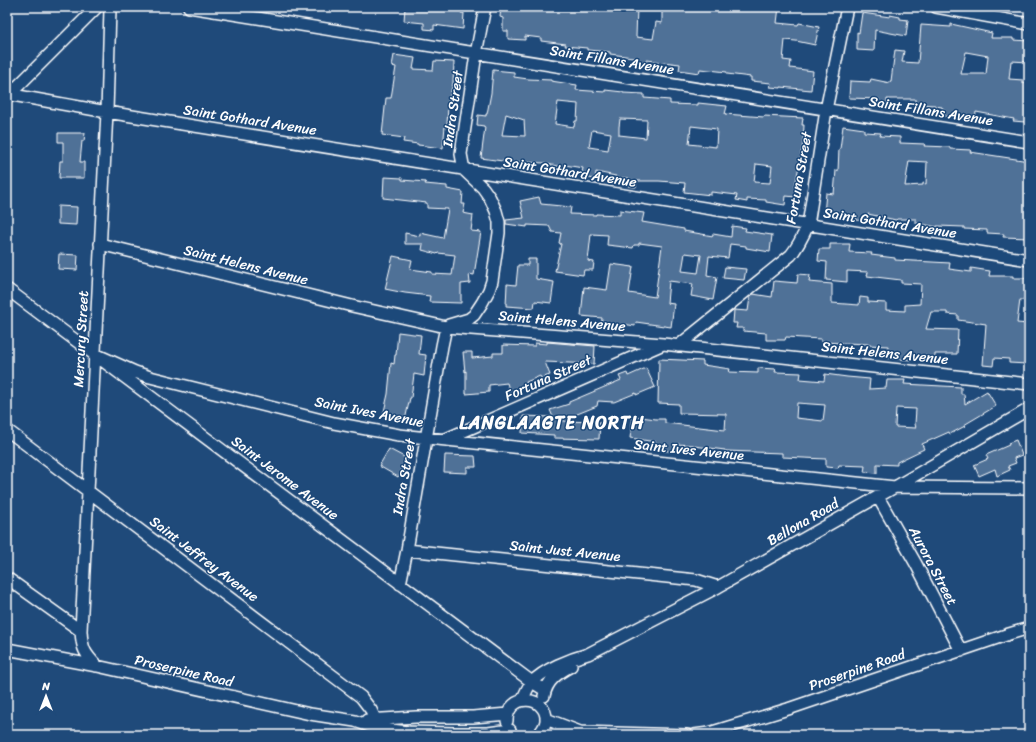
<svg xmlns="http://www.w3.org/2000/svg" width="1036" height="742" font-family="Sriracha,sans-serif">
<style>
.building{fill:#507197;stroke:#fff;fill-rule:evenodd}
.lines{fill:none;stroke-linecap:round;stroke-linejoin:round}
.street-casing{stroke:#fff;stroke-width:14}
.street{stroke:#1f4a7a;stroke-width:11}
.labels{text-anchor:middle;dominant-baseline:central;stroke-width:3;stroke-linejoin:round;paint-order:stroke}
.street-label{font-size:14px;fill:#fff;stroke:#1f4a7a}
.district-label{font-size:18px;font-weight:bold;letter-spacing:1px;fill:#fff;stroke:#1f4a7a}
</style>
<rect width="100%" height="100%" fill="#1f4a7a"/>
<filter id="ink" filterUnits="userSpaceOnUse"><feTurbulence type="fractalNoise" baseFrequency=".025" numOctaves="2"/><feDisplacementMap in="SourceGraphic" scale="8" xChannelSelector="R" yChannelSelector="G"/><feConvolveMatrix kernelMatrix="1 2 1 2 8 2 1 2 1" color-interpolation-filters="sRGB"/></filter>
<g filter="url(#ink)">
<!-- building -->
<path class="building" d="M405,7H462L461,13H464L463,29L434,25V30L424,29V23L404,21Z
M501,7H637L636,37L653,39L656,22L662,23V7H779L777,23L798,25L799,23L819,27L815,45L796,41L785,40L783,60L791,61L790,68L813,71L811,90L781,87V88L770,87L771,83L751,81V77L727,74V72L700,69L699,73L679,70L680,64L647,60L646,62L633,61V57L610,54V52L587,50V48L565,46L566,44L541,41V38L525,36V40L508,39V31H503V18L500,17Z
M862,13L890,17V15L900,17V19L908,20L906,36L875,30L874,51L857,50V32L859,33Z
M951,24L992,33L991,38H1013V40L1029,41V62L1011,61L1009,79L1023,80V83H1029V121L1026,120L1025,122L1013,121L1014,119L976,112L975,119L953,114V117L944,116V109L942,108V107L935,106V105L915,104V99H887V105L878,104L879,99L849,98L850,81L870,82L871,79L890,83V81H891L895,50L904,51L902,62L918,63L921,25L951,27ZM966,52L988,56L986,74H961Z
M394,55L415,58L413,69L433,70L434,61L454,62L453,83L448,103L447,126H445L443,148L418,145V144L403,142L404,138L382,135L386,98H391L396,67L392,66Z
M493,70L514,72V77L528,79L551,80V81L577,85L576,90L605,92V90L623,92V93L644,94V98L670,100V104L698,105V103L727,106L725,114L764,117V116L803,118L802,125H804L803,143L795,187L797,188L796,197L786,196L785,205L766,202V200L747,199V202L736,200L737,195L711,192V195L684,192L685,183L659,181H637L636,187L628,186L629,178H616V176L596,172L595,179L581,177L583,168L565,165L564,167L546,164V163L517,162V163L481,158L485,127H484V126L477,125L478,115L486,116V114H487L491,93ZM558,102L578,104L577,121H575L574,127L555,124ZM506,114L524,120L525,136L502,135ZM620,119L647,120L646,138L619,135V127ZM691,126L717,129L716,147L689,144ZM592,130L611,133L608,150L589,147ZM756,164L772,166L770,183L754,182Z
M843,126L864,129V132L881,133L880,136L900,137V143L925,144L924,146L950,147V149L971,150L970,152L1029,161V238L1003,237L1004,234L987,233V230L964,229V227L937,226V227L916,223V219H897L896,220L868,214V221L856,220L857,217L824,214L826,193L834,194L836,170L838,171L839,149H840ZM909,161L927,162L926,184L923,183V185L905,186Z
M58,133H85L84,141H82L80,162H84V178H59L60,161H63V142H58Z
M384,177L402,178V180L426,182L425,184L447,186V189L463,192L462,204H465L463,213L473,215L471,231L481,232L474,275L469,274L470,283L461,284V303L429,302L430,296L405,293L385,289L393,256L412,260L410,269L432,272V274L452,275L455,255L438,253L437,254L422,250L423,244H405V233L420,236V233L443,238L448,209L427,208V203L383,198Z
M539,197L541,204L571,207L570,214L596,215V214L620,215V210L644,213L642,222L684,229V231L713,236V234L731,237L732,226L746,228L745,231L772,235L770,252L746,248V246L730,244L728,258L709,256L707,275L717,277L713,300L691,296L693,284L669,281L667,303L674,304L671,327L636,322L635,326L623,324L622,328L610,325L609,328L601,326L602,318L581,316L584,287L607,290L611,264L633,267L629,293L655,297L662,246L639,243V245H634L633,248L607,245L608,235L591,234L588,261L594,262L593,270H584L583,275L555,271L561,244L559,243L561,233L552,232L549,226L527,225V227L506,224V220L524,218L520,201ZM685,253L701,255L698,273L682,271Z
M58,206L77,207L76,225L58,224Z
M830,244H850L849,252L872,253L871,255L895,258V260L950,263L949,269L971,272V268L990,271L989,276H1013V278H1029V300H1020L1017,323L1029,324L1027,364L1009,363V359L994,358L993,366L983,365L986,324L958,320V315L947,314V312H931L926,329L958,330L957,354H935V361H927V356L911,355V360L887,358L888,346L868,345V344L821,342V339L786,337L785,340H766V333L743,331V328H736L737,323H733L734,310L748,311L750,297L753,294L772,297L774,281L797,283L798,274L810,275L809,282L832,284V303L859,305L860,297L868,298V302L886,303V310L905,311V305L920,304L921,284L901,283V280L867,276L868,272L847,271V282L826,280L827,262L818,261L819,249H830Z
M59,254L78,255L77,270L58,269Z
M528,259H536V279L554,282L551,303L535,301L534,308L506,306L507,284L516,285L518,265H528Z
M725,267L746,269L744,280L723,278Z
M398,332L421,335L419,354L426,355L424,376L414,374L411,398H410L405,420L383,416L388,394L391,363L394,364L395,355H396Z
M547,342L595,346L594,364L545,362L550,375L541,378L540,376L526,382L527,386L510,393L507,383L489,385V392L466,394V371L465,372L463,352H472V358L493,356V353H503V345L535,346V343L547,344Z
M659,359L703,361V365L730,369L729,372L758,373V368L776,369L775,372L801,373L800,379L824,381L825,374L847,377L870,379L869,389L886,388L887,380H905L904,384L961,387V394H964L965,404L987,391L996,406L964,425L965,426L950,434L949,432L922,444L924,449L897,462V465L877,464V473L864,472L865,466L839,465L838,468L826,467V459L782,457V453L725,451V450L694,446V445L675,444V451H664V446H656V442L630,438L633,416L656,419H665V423L725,430L726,414L679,413V404L658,403ZM797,403L825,405L823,421L796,418ZM896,408L916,409L915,424L916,428L895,427Z
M646,368L655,387L636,395V393L614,402L598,401L597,406L560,421L600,422L599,439L554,438V435L522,433L523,416L553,417L550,410L569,404V402L621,380L619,376L627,373L628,376Z
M1016,440L1022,455L1014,458L1016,463L1008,466L1010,470L997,476L995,469L979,476L974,465L988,459L986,455L1009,445L1008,443Z
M389,449L408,459L398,477L379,466Z
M445,455L475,456L476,467H467V473L444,472Z"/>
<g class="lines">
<!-- street casing -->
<g class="street-casing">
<path id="street" d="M189,7L1029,142
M936,7L1029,24
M7,94L107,112L1029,260
M7,97L97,7
M100,244L352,306L446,327L663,344L1029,384
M7,289L532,682L545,690
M678,346L791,255C799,245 803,236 808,225L826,110L847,7
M95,354L135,372L150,377L334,423L399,435L895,487L1029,488
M7,430L361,697L371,710L375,719
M446,439L661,345
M878,497L916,564L961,651
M407,550L696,580L718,587
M7,578L81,631
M400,584L407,550L442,346L446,327L449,325L469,319L474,315L482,303L489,290L492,281L499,233V222L496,211L490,198L483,188L464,170L461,154L476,54L485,7
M7,649L97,666L310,714L355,721L375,728L408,732L454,733H488L510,730
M97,666C85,654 82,649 81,631L107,112L110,9
M544,696C547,680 558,673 571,666
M522,700C525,695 527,688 531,683C544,669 570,659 588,654L718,587L895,487L1029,409
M546,719L580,732L687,735
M367,720L416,717H473L508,714
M507,721C507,692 548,695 546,721C545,727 542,731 538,735
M540,734L569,735L577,732
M694,735L709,733L788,709L1009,634L1029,628"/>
</g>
<!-- street -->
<use href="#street" class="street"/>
</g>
</g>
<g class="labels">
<!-- street labels -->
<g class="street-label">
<text transform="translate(612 60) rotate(9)">Saint Fillans Avenue</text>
<text transform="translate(453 109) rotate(-82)">Indra Street</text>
<text transform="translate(931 111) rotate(9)">Saint Fillans Avenue</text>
<text transform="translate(250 120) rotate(9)">Saint Gothard Avenue</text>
<text transform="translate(570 172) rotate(9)">Saint Gothard Avenue</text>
<text transform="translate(799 178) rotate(-80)">Fortuna Street</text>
<text transform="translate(890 223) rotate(9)">Saint Gothard Avenue</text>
<text transform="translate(246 265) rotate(14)">Saint Helens Avenue</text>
<text transform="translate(562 321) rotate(5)">Saint Helens Avenue</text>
<text transform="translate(81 339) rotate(-87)">Mercury Street</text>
<text transform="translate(885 353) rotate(6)">Saint Helens Avenue</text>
<text transform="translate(548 378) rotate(-24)">Fortuna Street</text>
<text transform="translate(369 412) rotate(11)">Saint Ives Avenue</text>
<text transform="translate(689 450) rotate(6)">Saint Ives Avenue</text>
<text transform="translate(404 477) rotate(-80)">Indra Street</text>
<text transform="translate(285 478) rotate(37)">Saint Jerome Avenue</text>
<text transform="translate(803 522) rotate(-30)">Bellona Road</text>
<text transform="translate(565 551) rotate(6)">Saint Just Avenue</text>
<text transform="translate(204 559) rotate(37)">Saint Jeffrey Avenue</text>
<text transform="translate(933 566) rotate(62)">Aurora Street</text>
<text transform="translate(857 670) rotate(-19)">Proserpine Road</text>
<text transform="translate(184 671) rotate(13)">Proserpine Road</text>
</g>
<!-- district labels -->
<g class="district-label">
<text x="552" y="423">LANGLAAGTE NORTH</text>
</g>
</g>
<!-- margin -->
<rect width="1036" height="742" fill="none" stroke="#1f4a7a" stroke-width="24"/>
<rect x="12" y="12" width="1012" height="718" fill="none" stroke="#fff" stroke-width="1.5" filter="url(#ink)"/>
<!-- north arrow -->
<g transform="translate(46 696)" stroke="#1f4a7a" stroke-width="3" paint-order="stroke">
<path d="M0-3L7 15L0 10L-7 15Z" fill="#ffffff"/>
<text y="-6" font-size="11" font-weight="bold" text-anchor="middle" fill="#ffffff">N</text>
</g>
</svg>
